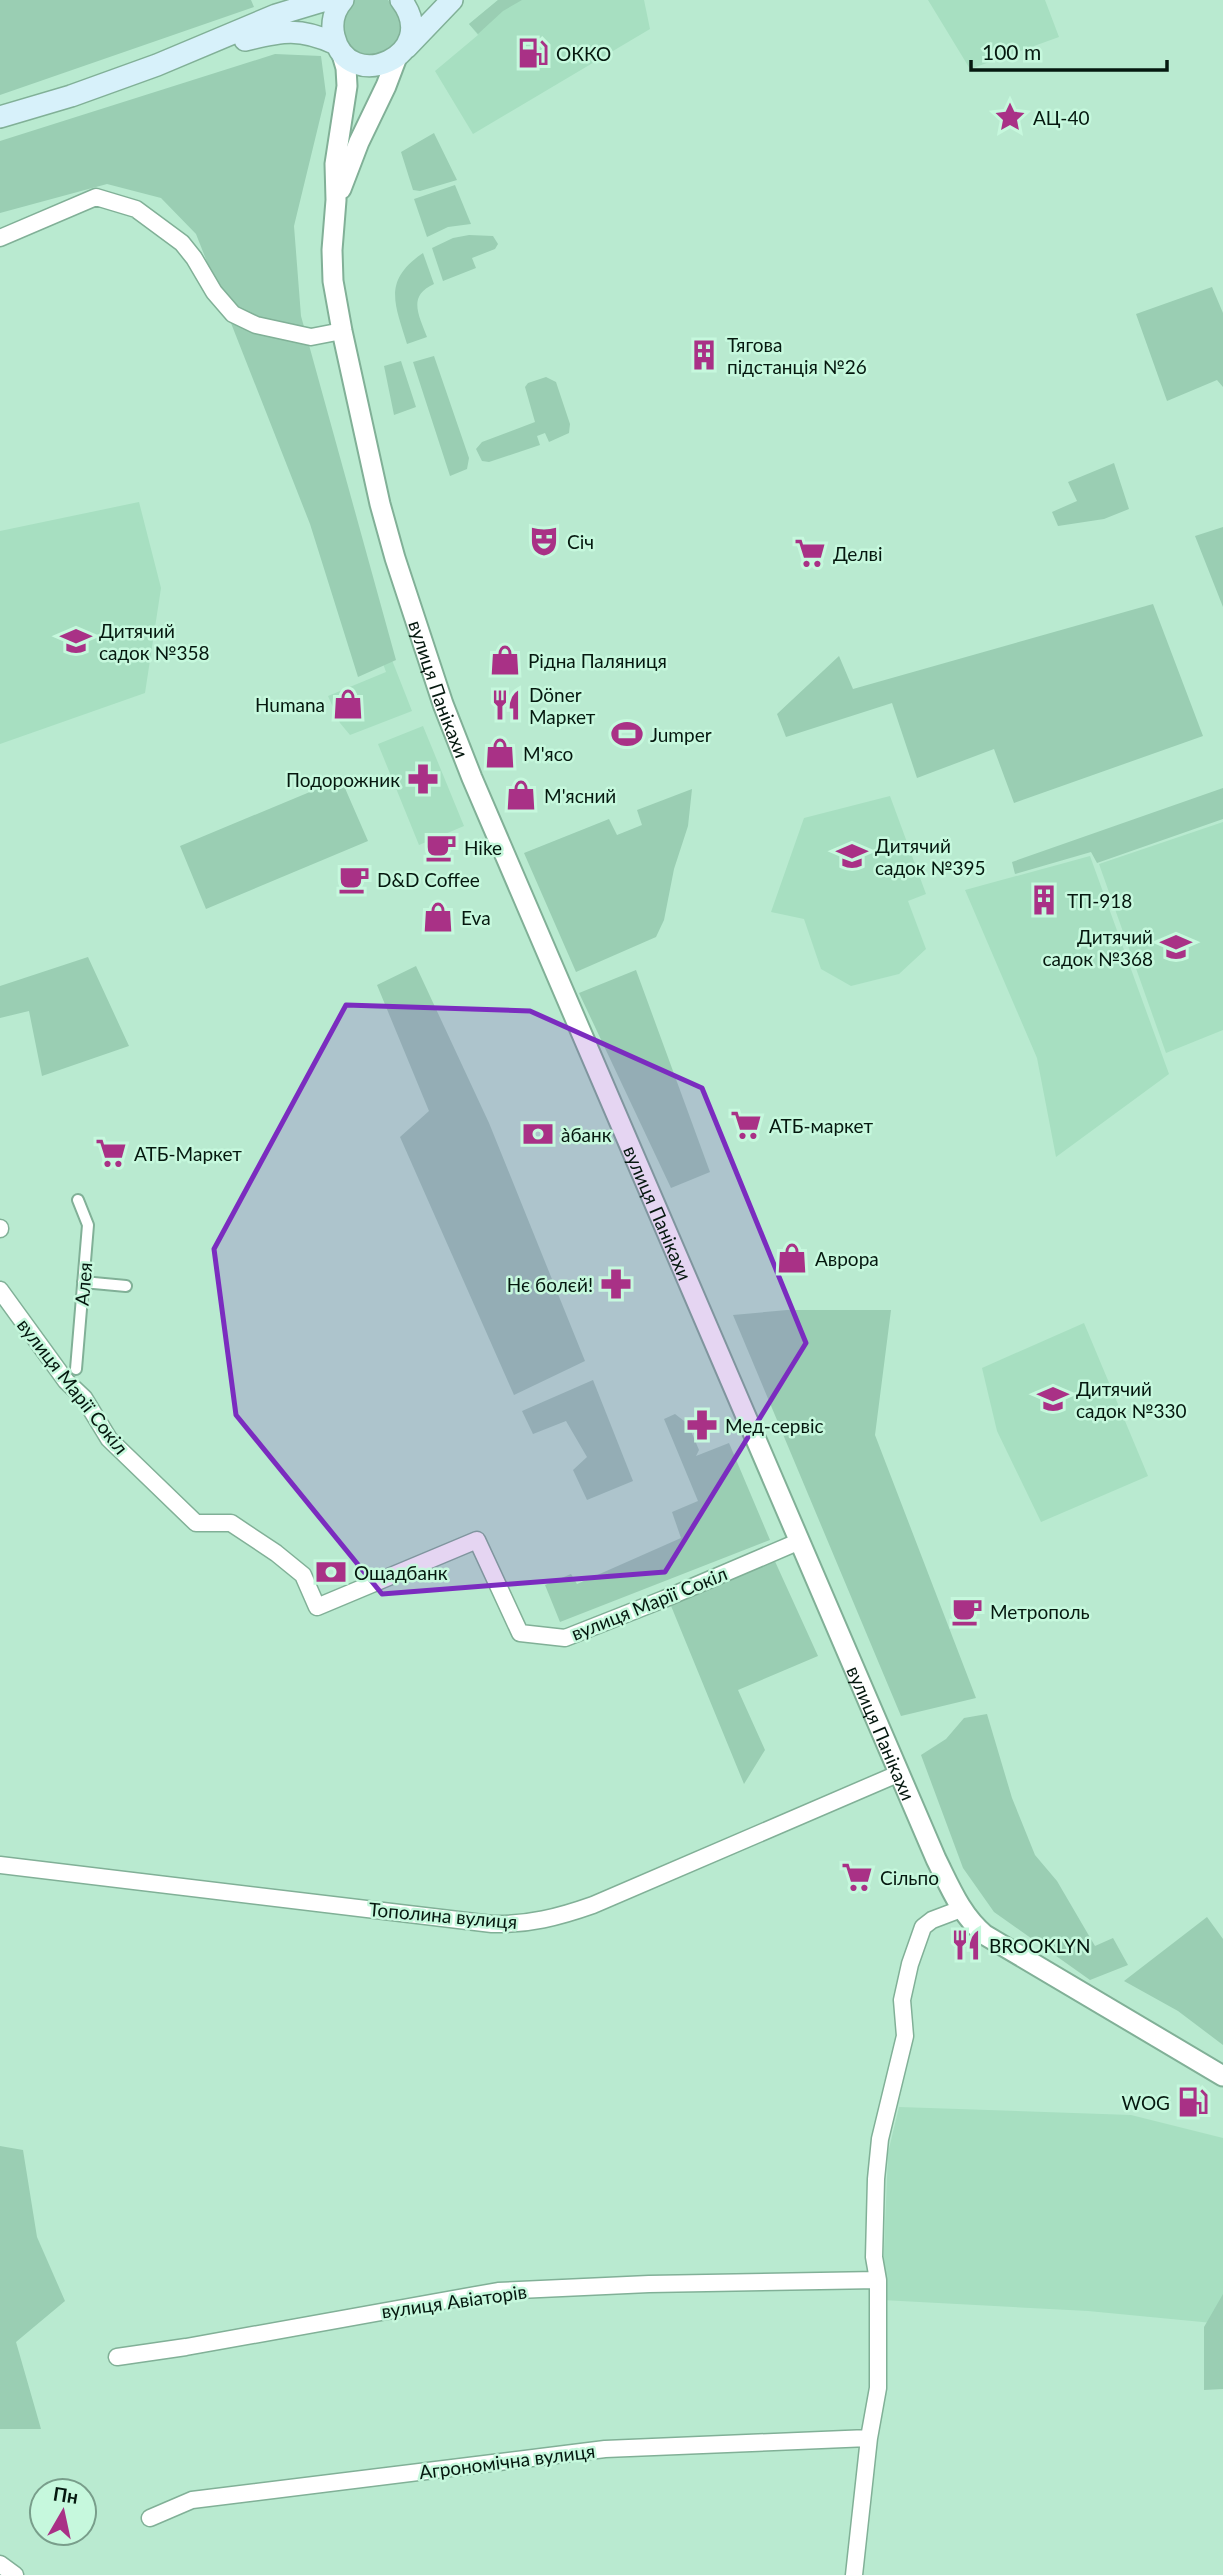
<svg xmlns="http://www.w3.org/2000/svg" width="1223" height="2575" font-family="Lato,sans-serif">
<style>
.built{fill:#a7dfc1}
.green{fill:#9aceb3}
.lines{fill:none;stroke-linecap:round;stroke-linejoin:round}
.pedestrian-casing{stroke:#81b097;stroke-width:14}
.minor-casing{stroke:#81b097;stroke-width:19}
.tertiary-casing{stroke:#81b097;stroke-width:23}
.secondary-casing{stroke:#81b097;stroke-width:24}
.pedestrian{stroke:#fff;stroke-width:10}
.minor{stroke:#fff;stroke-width:16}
.tertiary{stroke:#fff;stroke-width:19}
.secondary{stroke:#d7f1fa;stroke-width:21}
.marked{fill:#7b2cbf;fill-opacity:0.2;stroke:#7b2cbf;stroke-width:5;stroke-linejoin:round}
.labels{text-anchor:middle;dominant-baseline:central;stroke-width:5;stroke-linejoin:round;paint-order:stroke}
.poi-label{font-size:19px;fill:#05180f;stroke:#c6f8dd;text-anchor:start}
.street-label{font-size:19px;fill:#05180f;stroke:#c6f8dd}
</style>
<rect width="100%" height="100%" fill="#b9ead0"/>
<!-- built -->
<path class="built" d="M498,0H644L650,29L473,134L435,71L478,35L469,24Z
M928,0H1045L1059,37L970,69Z
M139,502L161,588L145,693L0,744V531Z
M390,655L412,711L350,735L340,723L328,696L386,672L381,658Z
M423,726L464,826L419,845L378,744Z
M890,796L926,894L908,901L926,949L899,974L851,986L821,969L804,919L771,912L804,818Z
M1223,822V1030L1166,1053L1099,864Z
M1090,856L1169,1074L1056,1157L1037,1058L965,890Z
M1084,1323L1148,1476L1041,1522L997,1431L982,1368Z
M899,2107L1131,2115L1223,2138V2324L1088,2311L882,2300L888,2153Z"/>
<!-- green -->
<path class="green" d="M0,0H251L254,7L0,95Z
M355,0H388L401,14V39L384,57L352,53L340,32L345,8Z
M498,0H522L503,11L478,34L469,24Z
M275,54L321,56L326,94L294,226L301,316L396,660L358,677L310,524L196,234L161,198L107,184L0,213V141Z
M434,133L457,180L420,191L413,190L401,152Z
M455,185L471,224L448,227L427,237L414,199Z
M469,235L493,236L498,244L495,249L472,258L476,268L443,281L432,248L453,238Z
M423,253L434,284C407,296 419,315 427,337L407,344C395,304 382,281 423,253Z
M1212,287L1223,313V387L1217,380L1167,401L1136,314Z
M434,356L469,458L467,469L450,476L413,362Z
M401,361L416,407L394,415L384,366Z
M546,377L556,382L570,424L569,433L549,442L545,433L537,436L540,445L489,462L482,461L476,449L482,442L535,422L525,387L528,383Z
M1114,463L1129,509L1104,519L1058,526L1052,512L1077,501L1068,482Z
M1223,527V607L1195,536Z
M1153,604L1203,736L1014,803L994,749L917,778L892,703L786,737L777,714L839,656L853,689Z
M341,779L368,841L206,909L180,846Z
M1223,788V819L1097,863L1091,852L1015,874L1012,862Z
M692,789L688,826L674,869L664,920L656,937L576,972L524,853L609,819L617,835L642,825L637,810Z
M88,957L129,1046L42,1076L29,1011L0,1018V986Z
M416,966L489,1123L585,1361L514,1395L400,1137L429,1111L377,985Z
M636,970L710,1172L671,1188L579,993Z
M787,1310H891L875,1435L976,1698L901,1716L733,1315Z
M593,1380L633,1481L587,1500L573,1470L587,1457L566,1421L533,1434L522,1411Z
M675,1414L688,1424L699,1450L696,1456L729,1443L770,1540L560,1622L545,1585L571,1574L577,1584L681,1538L672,1512L698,1501L664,1419Z
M773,1557L818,1656L738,1690L765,1750L744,1784L669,1601Z
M987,1714L1012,1798L1035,1855L1057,1881L1095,1946L1113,1938L1128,1965L1090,1980L994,1912L963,1868L921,1755L946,1739L964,1718Z
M1207,1917L1223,1939V2045L1178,2011L1124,1981Z
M0,2146L23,2150L37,2237L65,2301L16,2342L41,2429H0Z
M1223,2294V2389L1204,2390V2327Z"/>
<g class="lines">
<!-- pedestrian casing -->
<g class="pedestrian-casing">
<path id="pedestrian" d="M83,1282L126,1286
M76,1369L88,1225L78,1200"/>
</g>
<!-- minor casing -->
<g class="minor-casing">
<path id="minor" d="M0,238L96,197L136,209L182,243L194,258L214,292L233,314L256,325L311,337L342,331
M0,1228V1229
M0,1290L66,1381L84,1398L109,1439L196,1523H231L276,1553L303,1575L317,1607L477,1540L520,1633L565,1638L664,1599L800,1541
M0,1865L492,1924C528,1925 559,1917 593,1905L900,1773
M117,2357L186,2347L498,2291L649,2284L878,2280
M150,2518L192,2500L605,2449L869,2438
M0,2564L15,2575
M854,2575L869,2438L878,2388V2280L874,2257L876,2179L880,2139L905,2036L902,2000L910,1964L923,1927L932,1920L961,1909"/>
</g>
<!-- tertiary casing -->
<g class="tertiary-casing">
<g id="tertiary">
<path id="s1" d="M341,51L346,68L347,86L335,164L336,200L332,250L333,281L342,331L380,504L395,558L443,704L472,778L936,1859C950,1887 961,1915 985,1935L1223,2076"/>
<path d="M341,189L359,142L386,86L397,57"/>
</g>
</g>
<!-- secondary casing -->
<g class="secondary-casing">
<path id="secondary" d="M343,0C334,10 331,23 334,36C348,96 443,55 401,0
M245,40C282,31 300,27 336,44
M406,48L452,0
M0,117L71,96L157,65L276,15L326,0"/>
</g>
<!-- pedestrian -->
<use href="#pedestrian" class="pedestrian"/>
<!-- minor -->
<use href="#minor" class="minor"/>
<!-- tertiary -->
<use href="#tertiary" class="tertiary"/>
<!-- secondary -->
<use href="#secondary" class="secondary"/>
</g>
<!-- marked area -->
<path class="marked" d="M346,1005L530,1011L702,1088L806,1343L665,1572L382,1594L236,1415L214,1249Z"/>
<!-- icons -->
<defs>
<g id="fuel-bare" transform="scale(2.415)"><path d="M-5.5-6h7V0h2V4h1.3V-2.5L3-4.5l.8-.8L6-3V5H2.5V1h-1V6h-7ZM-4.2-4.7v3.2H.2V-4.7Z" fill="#a93186" stroke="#c6f8dd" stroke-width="2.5" paint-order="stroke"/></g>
<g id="sight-bare" transform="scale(2.415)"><path d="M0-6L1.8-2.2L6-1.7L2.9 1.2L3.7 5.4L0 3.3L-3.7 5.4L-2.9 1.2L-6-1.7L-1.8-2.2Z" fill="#a93186" stroke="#c6f8dd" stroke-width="2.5" paint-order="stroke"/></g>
<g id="building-bare" transform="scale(2.415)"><path d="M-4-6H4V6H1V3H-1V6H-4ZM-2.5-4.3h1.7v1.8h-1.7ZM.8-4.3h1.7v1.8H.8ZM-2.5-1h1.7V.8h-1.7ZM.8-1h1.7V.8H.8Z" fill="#a93186" stroke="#c6f8dd" stroke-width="2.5" paint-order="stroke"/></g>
<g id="theatre-bare" transform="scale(2.415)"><path d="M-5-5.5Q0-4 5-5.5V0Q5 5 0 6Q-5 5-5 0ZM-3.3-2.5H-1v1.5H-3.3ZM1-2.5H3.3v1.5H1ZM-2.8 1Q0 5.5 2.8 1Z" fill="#a93186" stroke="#c6f8dd" stroke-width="2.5" paint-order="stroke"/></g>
<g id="supermarket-bare" transform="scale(2.415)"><path d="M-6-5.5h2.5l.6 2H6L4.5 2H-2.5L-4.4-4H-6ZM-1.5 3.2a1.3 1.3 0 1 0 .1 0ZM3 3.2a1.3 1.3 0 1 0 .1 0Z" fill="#a93186" stroke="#c6f8dd" stroke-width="2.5" paint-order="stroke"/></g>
<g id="school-bare" transform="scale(2.415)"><path d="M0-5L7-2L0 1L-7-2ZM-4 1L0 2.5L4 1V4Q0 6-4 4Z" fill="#a93186" stroke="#c6f8dd" stroke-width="2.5" paint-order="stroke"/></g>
<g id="shop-bare" transform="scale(2.415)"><path d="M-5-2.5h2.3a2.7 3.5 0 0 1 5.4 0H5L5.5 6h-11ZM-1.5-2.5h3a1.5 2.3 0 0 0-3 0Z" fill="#a93186" stroke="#c6f8dd" stroke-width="2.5" paint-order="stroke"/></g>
<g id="restaurant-bare" transform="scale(2.415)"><path d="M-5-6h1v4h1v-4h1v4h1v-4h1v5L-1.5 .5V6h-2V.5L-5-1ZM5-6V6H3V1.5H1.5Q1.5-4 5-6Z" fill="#a93186" stroke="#c6f8dd" stroke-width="2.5" paint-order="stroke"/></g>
<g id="stadium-bare" transform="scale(2.415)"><path d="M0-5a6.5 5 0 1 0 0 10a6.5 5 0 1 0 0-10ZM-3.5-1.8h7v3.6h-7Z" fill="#a93186" stroke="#c6f8dd" stroke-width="2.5" paint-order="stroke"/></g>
<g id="pharmacy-bare" transform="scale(2.415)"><path d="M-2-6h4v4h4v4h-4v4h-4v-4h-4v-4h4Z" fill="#a93186" stroke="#c6f8dd" stroke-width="2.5" paint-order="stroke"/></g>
<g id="cafe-bare" transform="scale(2.415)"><path d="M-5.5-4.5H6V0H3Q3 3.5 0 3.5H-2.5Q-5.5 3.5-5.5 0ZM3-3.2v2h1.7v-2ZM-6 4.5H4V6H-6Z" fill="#a93186" stroke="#c6f8dd" stroke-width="2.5" paint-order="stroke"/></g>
<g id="bank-bare" transform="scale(2.415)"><path d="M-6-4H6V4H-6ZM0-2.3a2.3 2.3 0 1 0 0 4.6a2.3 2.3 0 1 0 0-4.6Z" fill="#a93186" stroke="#c6f8dd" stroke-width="2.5" paint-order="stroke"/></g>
</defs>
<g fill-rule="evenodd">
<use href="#fuel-bare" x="533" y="53"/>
<use href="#sight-bare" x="1010" y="117"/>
<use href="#building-bare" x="704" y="355"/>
<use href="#theatre-bare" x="544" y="541"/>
<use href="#supermarket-bare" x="810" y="553"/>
<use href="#school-bare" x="76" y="641"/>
<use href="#shop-bare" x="505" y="660"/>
<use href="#shop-bare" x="348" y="704"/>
<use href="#restaurant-bare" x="506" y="705"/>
<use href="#stadium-bare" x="627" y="734"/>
<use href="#shop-bare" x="500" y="753"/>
<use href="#pharmacy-bare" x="423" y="779"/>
<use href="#shop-bare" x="521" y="795"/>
<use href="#cafe-bare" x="441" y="847"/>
<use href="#school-bare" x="852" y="856"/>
<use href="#cafe-bare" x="354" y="879"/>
<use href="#building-bare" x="1044" y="900"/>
<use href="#shop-bare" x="438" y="917"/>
<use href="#school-bare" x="1176" y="947"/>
<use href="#supermarket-bare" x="746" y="1125"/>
<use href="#bank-bare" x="538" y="1134"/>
<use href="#supermarket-bare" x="111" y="1153"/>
<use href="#shop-bare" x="792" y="1258"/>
<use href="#pharmacy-bare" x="616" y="1284"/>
<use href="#school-bare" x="1053" y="1399"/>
<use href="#pharmacy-bare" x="702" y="1425"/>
<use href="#bank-bare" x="331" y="1572"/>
<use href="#cafe-bare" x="967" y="1611"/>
<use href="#supermarket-bare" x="857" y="1877"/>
<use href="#restaurant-bare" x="966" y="1945"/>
<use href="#fuel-bare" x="1193" y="2102"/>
</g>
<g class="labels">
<!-- poi labels -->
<g class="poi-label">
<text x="556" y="53">ОККО</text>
<text x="1033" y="117">АЦ-40</text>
<text x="727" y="344">Тягова<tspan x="727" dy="22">пiдстанцiя №26</tspan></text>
<text x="567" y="541">Січ</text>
<text x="833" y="553">Делві</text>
<text x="99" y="630">Дитячий<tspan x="99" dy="22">садок №358</tspan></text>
<text x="528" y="660">Рідна Паляниця</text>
<text x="529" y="694">Döner<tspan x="529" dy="22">Маркет</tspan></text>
<text x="325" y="704" text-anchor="end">Humana</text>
<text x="650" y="734">Jumper</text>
<text x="523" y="753">М'ясо</text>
<text x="400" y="779" text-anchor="end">Подорожник</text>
<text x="544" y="795">М'ясний</text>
<text x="875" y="845">Дитячий<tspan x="875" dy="22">садок №395</tspan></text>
<text x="464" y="847">Hike</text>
<text x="377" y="879">D&amp;D Coffee</text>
<text x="1067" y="900">ТП-918</text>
<text x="461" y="917">Eva</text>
<text x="1153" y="936" text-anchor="end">Дитячий<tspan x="1153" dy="22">садок №368</tspan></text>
<text x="769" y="1125">АТБ-маркет</text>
<text x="561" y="1134">а̀банк</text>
<text x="134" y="1153">АТБ-Маркет</text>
<text x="815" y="1258">Аврора</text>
<text x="593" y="1284" text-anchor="end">Нє болєй!</text>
<text x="1076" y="1388">Дитячий<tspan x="1076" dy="22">садок №330</tspan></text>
<text x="725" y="1425">Мед-сервіс</text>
<text x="354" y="1572">Ощадбанк</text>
<text x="990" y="1611">Метрополь</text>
<text x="880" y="1877">Сільпо</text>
<text x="989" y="1945">BROOKLYN</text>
<text x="1170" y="2102" text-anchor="end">WOG</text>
</g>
<!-- street labels -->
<g class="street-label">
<text stroke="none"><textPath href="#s1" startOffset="654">вулиця Панікахи</textPath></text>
<text stroke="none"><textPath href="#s1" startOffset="1222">вулиця Панікахи</textPath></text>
<text transform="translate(83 1284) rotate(-85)">Алея</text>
<text transform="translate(73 1386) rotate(52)">вулиця Марії Сокіл</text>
<text transform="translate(649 1603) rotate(-22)">вулиця Марії Сокіл</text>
<text stroke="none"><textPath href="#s1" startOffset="1788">вулиця Панікахи</textPath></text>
<text transform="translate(443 1915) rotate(5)">Тополина вулиця</text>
<text transform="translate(454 2301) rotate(-8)">вулиця Авіаторів</text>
<text transform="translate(507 2461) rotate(-7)">Агрономічна вулиця</text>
</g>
</g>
<!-- north arrow -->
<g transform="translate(63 2512) rotate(9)"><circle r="33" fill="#c6f8dd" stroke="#799e8b" stroke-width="2"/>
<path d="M0-5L12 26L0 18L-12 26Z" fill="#a93186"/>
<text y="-10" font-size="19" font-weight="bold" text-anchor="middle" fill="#05180f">Пн</text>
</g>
<!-- scale -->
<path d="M971 60v10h196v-10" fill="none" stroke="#05180f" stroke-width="3.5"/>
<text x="982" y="60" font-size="21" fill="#05180f" stroke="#c6f8dd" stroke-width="5" paint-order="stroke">100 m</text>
</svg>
